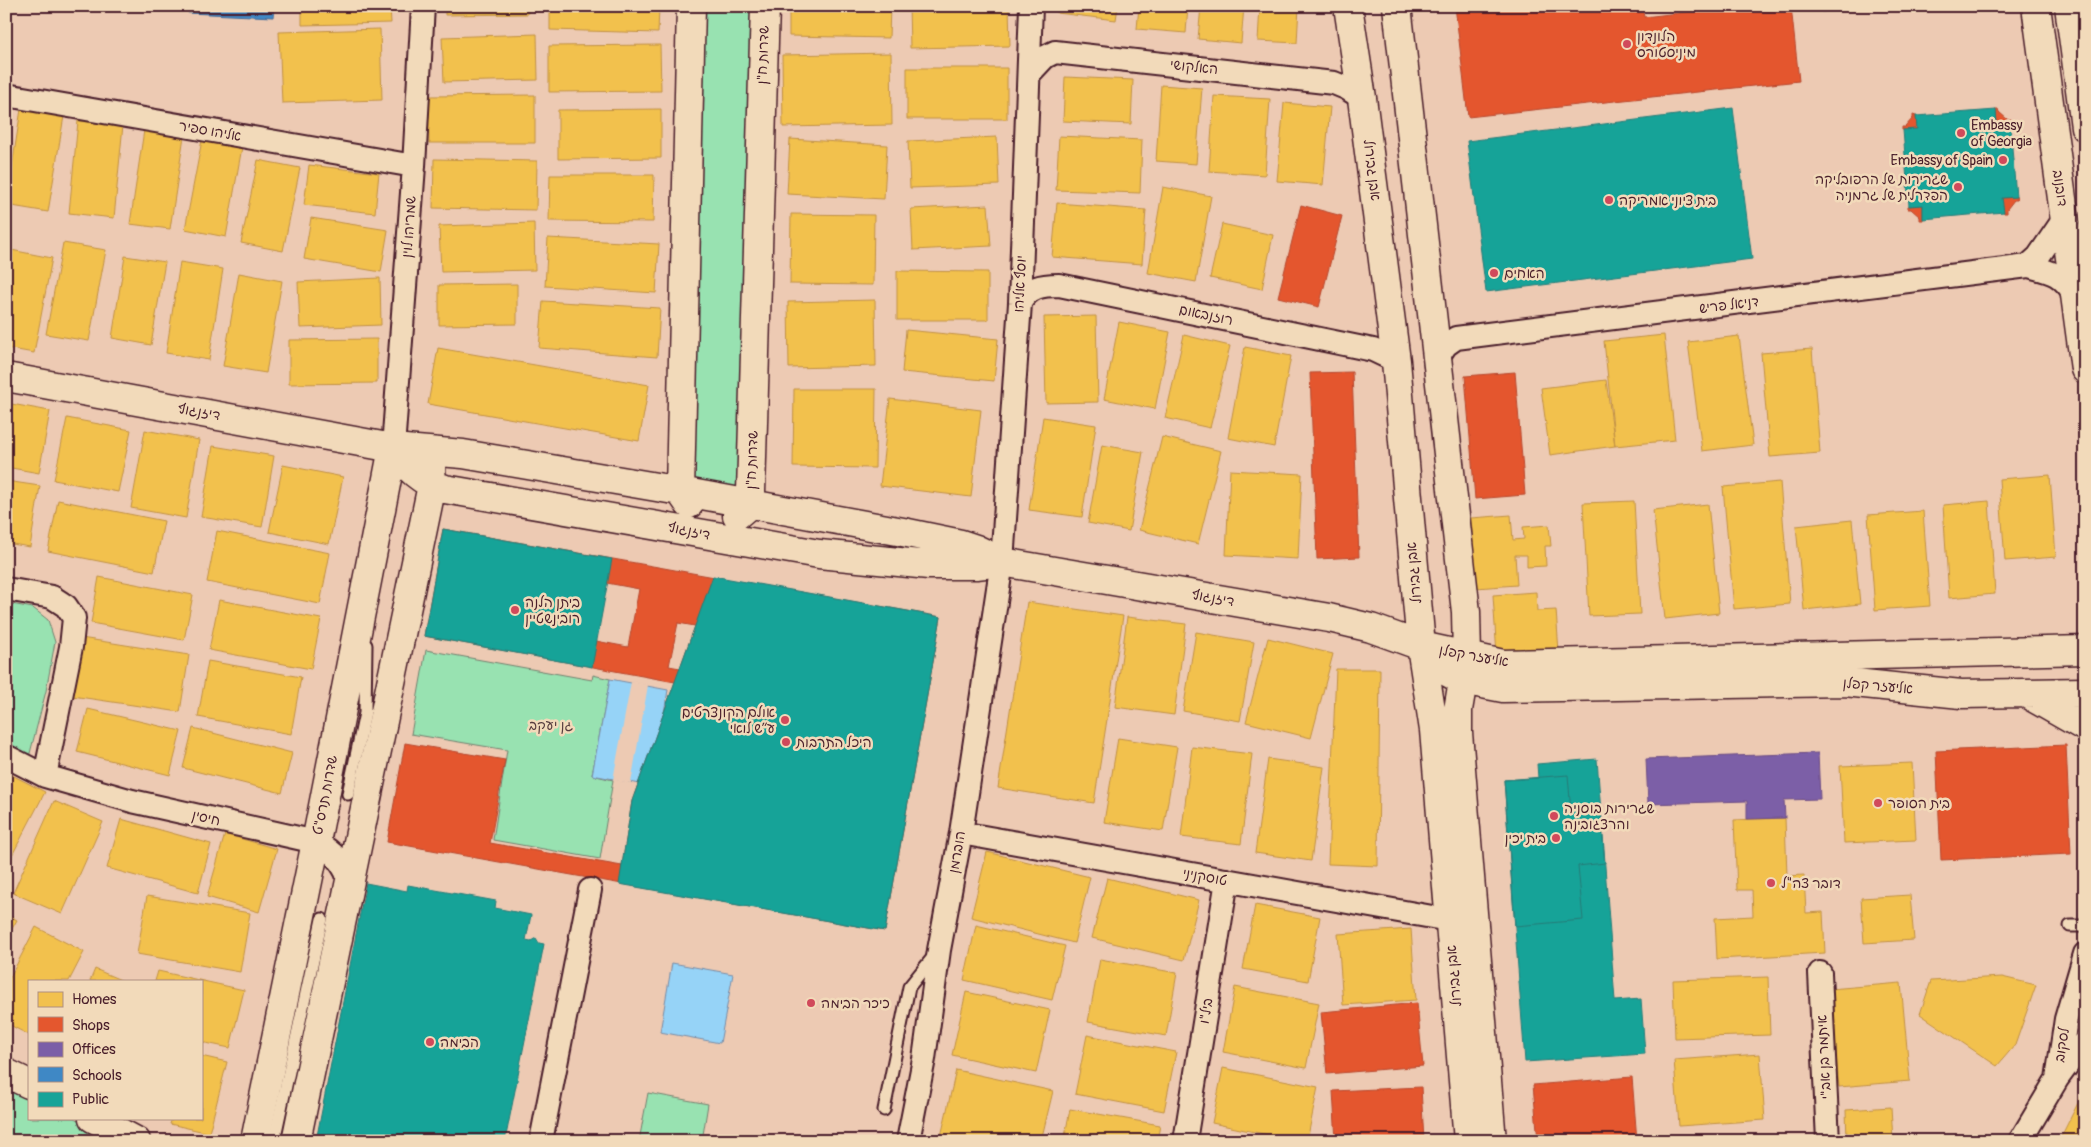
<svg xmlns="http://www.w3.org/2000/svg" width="2091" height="1147" font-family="Pangolin,'Playpen Sans Hebrew',sans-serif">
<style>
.green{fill:#98e2b1;stroke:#71806e}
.water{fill:#96d3f7;stroke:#788ba5}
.pier{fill:#edcab3}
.homes{fill:#f2c14e;stroke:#c09044}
.shops{fill:#e4572e;stroke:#b6462d;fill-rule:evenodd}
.offices{fill:#7b5ea7;stroke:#6c4b82}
.schools{fill:#3f88c5;stroke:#426897}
.public{fill:#17a398;stroke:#267b77}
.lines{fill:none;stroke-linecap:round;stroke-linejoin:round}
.lane-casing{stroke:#4a1f2b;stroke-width:15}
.street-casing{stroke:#4a1f2b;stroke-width:26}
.secondary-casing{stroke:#4a1f2b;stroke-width:31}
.lane{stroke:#f2daba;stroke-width:11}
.street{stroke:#f2daba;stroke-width:22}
.secondary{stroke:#f2daba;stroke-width:28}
.poi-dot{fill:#d1495b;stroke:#f2daba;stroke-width:2}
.labels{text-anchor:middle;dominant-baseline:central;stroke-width:5;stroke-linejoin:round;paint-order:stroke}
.poi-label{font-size:14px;fill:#4a1f2b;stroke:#f2daba;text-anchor:start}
.street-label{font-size:14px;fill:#4a1f2b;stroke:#f2daba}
.park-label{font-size:14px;fill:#563c3f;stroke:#f2daba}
</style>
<rect width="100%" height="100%" fill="#edcab3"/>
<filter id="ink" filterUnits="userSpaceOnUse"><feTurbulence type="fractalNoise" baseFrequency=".02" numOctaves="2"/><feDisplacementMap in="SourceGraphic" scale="10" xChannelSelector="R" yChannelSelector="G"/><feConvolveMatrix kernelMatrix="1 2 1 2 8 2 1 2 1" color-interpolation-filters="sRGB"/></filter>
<g filter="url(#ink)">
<!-- green -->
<path class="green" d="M698,6H757L744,495L686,483Z
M6,603L33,608L48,620L55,642L46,691L28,761L6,748Z
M426,650L592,680L593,675L610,679L592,775L613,780L600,859L493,840L507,750L411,734Z
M6,1084L29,1096V1118H74L119,1141H20L6,1134Z
M648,1093L708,1104L702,1141H639Z"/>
<!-- water -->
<path class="water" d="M610,679L668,690L651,786L592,775Z
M672,963L733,974L720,1043L660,1032Z"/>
<!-- pier -->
<path class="pier" d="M631,682L648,685L631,783L613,780Z"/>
<!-- homes -->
<path class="homes" d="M302,6H390L391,23L302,25Z
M445,6H528V14L445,15Z
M550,6H659L658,33L550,30Z
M789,6H890L889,38L789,36Z
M909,6H1009L1010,46L910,48Z
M1058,6H1118L1116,20L1057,13Z
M1139,6H1188L1186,33L1137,29Z
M1201,6H1244L1241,43L1198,39Z
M1260,6H1299L1297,43L1258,41Z
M380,29L382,100L282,103L279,32Z
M537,34L538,80L444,82L442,37Z
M660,45L661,91L549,92V46Z
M891,53L892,125L783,127L782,55Z
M907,68H1007V119H907Z
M1065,77L1133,80L1131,124L1063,121Z
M1161,85L1202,88L1196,164L1156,161Z
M535,95V143H429L428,96Z
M1214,96L1270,99L1265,175L1209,171Z
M1284,103L1330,107L1323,185L1277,181Z
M21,109L64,116L48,212L6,205Z
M661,109V158L558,159V110Z
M78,121L123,125L114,218L69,213Z
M144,130L184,136L170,229L130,224Z
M1059,136L1142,140L1140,193L1056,190Z
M997,137L999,185L910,188L908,141Z
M790,139L887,145L884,199L787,194Z
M202,140L242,147L226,237L185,229Z
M434,159L537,161L536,210L433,208Z
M258,160L300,168L283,251L241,243Z
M309,165L379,173L375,213L304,205Z
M550,175H654L653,222L549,221Z
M1163,187L1211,196L1196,282L1148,273Z
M1057,203L1146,210L1142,264L1052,257Z
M988,205L991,246L913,250L911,209Z
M791,214L874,215L873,285L790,284Z
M311,218L388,230L381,272L304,259Z
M534,223L535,270L441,272L439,226Z
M1222,224L1273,235L1262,289L1210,278Z
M548,238L659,244L656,293L545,286Z
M63,243L106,250L89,341L46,334Z
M6,249L52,258L34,353L6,348Z
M125,256L165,262L151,345L112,338Z
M180,262L223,269L209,360L166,353Z
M897,271L988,272V320H897Z
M239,273L282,281L266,373L223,366Z
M380,278L381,325L300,328L298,282Z
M517,284V324L439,325V285Z
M875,300L876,366L789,368L788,302Z
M543,301L660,308L657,357L539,348Z
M1096,316L1098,402L1046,403L1044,317Z
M1119,322L1170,332L1155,409L1104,399Z
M906,330L998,339L994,381L902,372Z
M1184,335L1230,346L1210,428L1165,418Z
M1664,335L1675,440L1615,446L1604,341Z
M1739,336L1753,445L1702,451L1688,342Z
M377,339V383L289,384V340Z
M1245,347L1291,356L1274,447L1228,438Z
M438,348L649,385L639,441L428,404Z
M1812,349L1820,453L1770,457L1761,353Z
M1606,380L1615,446L1550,455L1541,388Z
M794,389H876L875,468L793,467Z
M890,399L981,410L971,497L880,486Z
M6,403L50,411L39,473L6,467Z
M1043,417L1096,425L1082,517L1029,510Z
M67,418L131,430L118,492L54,480Z
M145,430L199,440L186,518L131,508Z
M1162,437L1221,451L1198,544L1139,530Z
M1102,445L1143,452L1129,531L1088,523Z
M213,446L274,456L262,527L201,517Z
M283,465L343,477L329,544L269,532Z
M1230,470L1302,474L1298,559L1226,555Z
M2050,475L2056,557L2005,561L1999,479Z
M6,481L40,486L30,547L6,543Z
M1780,482L1790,604L1734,609L1723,487Z
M58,500L164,521L154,572L48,551Z
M1634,501L1640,614L1589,616L1583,503Z
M1989,501L1995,594L1949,598L1943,505Z
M1708,504L1719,613L1665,619L1653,510Z
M1923,511L1930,606L1875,610L1868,515Z
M1511,515L1513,540L1524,539L1523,527L1549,525L1551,546H1545L1546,566L1527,567V555H1515L1517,585L1476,588L1471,518Z
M1852,520L1860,604L1804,610L1796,526Z
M217,531L330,553L320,604L207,582Z
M99,577L193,595L184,640L91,623Z
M1536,592L1537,611L1556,610L1559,652L1497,656L1493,595Z
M219,600L321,619L311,669L209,650Z
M1027,602L1123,616L1094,803L998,788Z
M1127,617L1186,624L1174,715L1115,707Z
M794,631L821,635L841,643L855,651L884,841L827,847L787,846L754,840L699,822L678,806L661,790L756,634Z
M1196,632L1254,642L1240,721L1183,711Z
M81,638L189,655L180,712L72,696Z
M1268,638L1333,654L1311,738L1246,722Z
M208,661L301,677L291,734L198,717Z
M1336,669H1380L1378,866L1328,864Z
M88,709L181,731L170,775L77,752Z
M193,728L292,753L282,793L183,768Z
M1118,738L1177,747L1163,831L1104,822Z
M1192,747L1252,754L1241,844L1181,837Z
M1268,759L1324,767L1311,861L1255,853Z
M1912,763L1916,840L1844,843L1840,766Z
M6,772L45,792L6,867Z
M54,801L103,822L62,914L13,893Z
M1785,818L1787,876L1804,875L1806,913L1823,912L1825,953L1717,959L1715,918L1753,916L1752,890H1737L1734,820Z
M121,819L211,844L198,893L107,868Z
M225,834L277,849L259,912L207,897Z
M987,852L1090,877L1074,943L971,917Z
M1107,878L1199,900L1184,960L1092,938Z
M1910,895L1914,940L1864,943L1861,898Z
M147,896L250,913L240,972L137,954Z
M1255,905L1320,917L1308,981L1243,969Z
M6,914L17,920L6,939Z
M976,925L1065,946L1052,1000L964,980Z
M36,927L84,952L69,981H29V1035L6,1023V985Z
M1411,929L1416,1000L1343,1005L1338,934Z
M1100,959L1177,973L1166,1036L1088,1022Z
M95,969L123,981H90Z
M158,971L244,990L230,1048L201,1042V981H155Z
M1768,977L1770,1035L1675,1038L1673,980Z
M2002,977L2036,985L2015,1045L1997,1066L1920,1014L1931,981Z
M1901,983L1910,1081L1839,1087L1830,989Z
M1235,987L1319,1003L1306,1068L1223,1052Z
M966,992L1050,1010L1036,1073L952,1055Z
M1087,1035L1176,1052L1164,1111L1075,1094Z
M1760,1054L1765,1120L1679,1126L1674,1060Z
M201,1056L227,1062L209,1133L170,1124L172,1118H201Z
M1223,1068L1318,1087L1307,1141H1297L1212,1123Z
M956,1070L1053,1091L1041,1141H940Z
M2081,1097L2085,1099V1141H2059Z
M1891,1107L1893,1141H1847L1846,1110Z
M1070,1109L1160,1125L1157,1141H1064Z
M1211,1137L1228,1141H1210Z"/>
<!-- shops -->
<path class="shops" d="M1455,6H1791L1799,81L1468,117Z
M1642,6H1686L1687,12L1644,17Z
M1996,109H1998L1999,112L2008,120L2011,119V122L1997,124Z
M1913,115L1916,116L1917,129L1902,130V127H1905L1913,118Z
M2017,197V200H2014L2007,209V213H2004L2002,198Z
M1301,205L1342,216L1319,307L1278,297Z
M1923,205V220H1920V217L1911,209H1908V206Z
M1352,372L1359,557L1317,559L1310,373Z
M1515,372L1525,495L1475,499L1465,376Z
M443,529L941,617L885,931L387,842L405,743L505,760L490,843L622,866L632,801L675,682L424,636ZM607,583L639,589L628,647L596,641ZM678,623L695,626L680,668L669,666Z
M2066,745L2071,854L1941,860L1936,751Z
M1417,1003L1423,1066L1327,1074L1321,1012Z
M1632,1077L1637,1141H1538L1533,1085Z
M1421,1087L1424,1141H1336L1333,1091Z"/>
<!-- offices -->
<path class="offices" d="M1822,6H1869L1822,12Z
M1818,753L1820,799L1784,800L1785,818L1747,819V801L1648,804L1646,759Z"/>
<!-- schools -->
<path class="schools" d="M189,6H274L273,17L188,13Z"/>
<!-- public -->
<path class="public" d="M1733,108L1752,259L1486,292L1467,141Z
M1996,110L1997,124L2010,123L2016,197L2002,198L2004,212L1923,219V205L1909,206L1903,130L1917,129L1916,116Z
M443,529L612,559L592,667L424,636Z
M713,576L941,617L885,931L619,884L632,801Z
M1597,759L1615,1001L1641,999L1645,1054L1525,1062L1504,780L1538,778L1537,764Z
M1568,775L1571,812L1601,809L1605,863L1578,866L1583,920L1515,926L1504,780Z
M366,883L407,891L408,885L496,901L495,908L531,915L526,940L531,941L536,938L539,943L544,944L505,1141H316Z"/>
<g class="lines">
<!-- lane casing -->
<g class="lane-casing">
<path id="lane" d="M348,794L365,713L366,645
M2070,926H2085
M884,1110L909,987L934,956
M274,1141L322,919"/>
</g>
<!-- street casing -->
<g class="street-casing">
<path id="street" d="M1029,74L1045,57L1055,52L1334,83L1346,88L1362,98
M6,95L414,166
M2028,266L2038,257L2064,219
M1020,303C1029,287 1041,285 1059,285L1373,350L1396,361
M1438,357L1446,345L1456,338L2028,266C2054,273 2058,272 2075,294
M393,448L414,166L423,6
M6,589L52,597L66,606L74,618L71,647L45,776
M6,756L45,776L132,801L316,842C334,852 342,862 350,880
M961,833L1449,920
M1820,973L1828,1141
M2057,1079L2066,1019L2085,954
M541,1141L590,890
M908,1141L924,1059L939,950L961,833L1002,562L1020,303L1031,6
M1185,1141L1227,880
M2020,1141L2057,1079L2085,1041"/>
</g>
<!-- secondary casing -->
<g class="secondary-casing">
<path id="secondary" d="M1348,6L1362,98L1396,361L1421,646L1434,730L1468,1141
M1397,6L1466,612L1467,657L1458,710V733L1492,1141
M2036,6L2085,369
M2069,6L2085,127
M6,377L393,448L463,454L680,491L903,532L961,544L976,549L1001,561
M393,448C407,468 421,482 445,489L819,554L929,565H976L1002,562L1329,618L1371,628L1421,646L1503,664L2085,650
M689,504L680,491L691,6
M737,515L750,504L751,492L765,6
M1447,672L1462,680L1503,688L1845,682L1961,694L2085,692
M2027,694L2085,727
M6,1073L29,1084
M93,1118L136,1141
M255,1141L316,842L393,448
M296,1141L432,485L431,466"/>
</g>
<!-- lane -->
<use href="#lane" class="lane"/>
<!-- street -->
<use href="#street" class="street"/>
<!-- secondary -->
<use href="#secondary" class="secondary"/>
</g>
</g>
<!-- markers -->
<g class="poi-dot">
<circle cx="1627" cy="44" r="5"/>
<circle cx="1961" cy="133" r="5"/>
<circle cx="2003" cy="160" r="5"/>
<circle cx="1958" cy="187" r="5"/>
<circle cx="1609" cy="200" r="5"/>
<circle cx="1494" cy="273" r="5"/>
<circle cx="515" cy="610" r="5"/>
<circle cx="785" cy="720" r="5"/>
<circle cx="786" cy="742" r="5"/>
<circle cx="1878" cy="803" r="5"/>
<circle cx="1554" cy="816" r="5"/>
<circle cx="1556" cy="838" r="5"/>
<circle cx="1771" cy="883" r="5"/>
<circle cx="811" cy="1003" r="5"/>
<circle cx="430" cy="1042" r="5"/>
</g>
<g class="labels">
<!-- poi labels -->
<g class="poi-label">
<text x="1637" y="36">הלונדון<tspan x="1637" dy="16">מיניסטורס</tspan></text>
<text x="1971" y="125">Embassy<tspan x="1971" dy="16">of Georgia</tspan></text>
<text x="1993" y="160" text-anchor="end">Embassy of Spain</text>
<text x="1948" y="179" text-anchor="end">שגרירות של הרפובליקה<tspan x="1948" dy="16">הפדרלית של גרמניה</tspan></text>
<text x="1619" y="200">בית ציוני אמריקה</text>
<text x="1504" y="273">האחים</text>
<text x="525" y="602">ביתן הלנה<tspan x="525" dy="16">רובינשטיין</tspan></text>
<text x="775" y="712" text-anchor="end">אולם הקונצרטים<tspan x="775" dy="16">ע״ש לואי</tspan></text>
<text x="796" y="742">היכל התרבות</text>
<text x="1888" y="803">בית הסופר</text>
<text x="1564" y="808">שגרירות בוסניה<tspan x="1564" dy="16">והרצגובינה</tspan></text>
<text x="1546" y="838" text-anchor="end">בית יכין</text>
<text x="1781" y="883">דובר צה"ל</text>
<text x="821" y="1003">כיכר הבימה</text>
<text x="440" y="1042">הבימה</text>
</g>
<!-- street labels -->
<g class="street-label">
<text transform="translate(763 55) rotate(-88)">שדרות ח"ן</text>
<text transform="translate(1194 67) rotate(6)">האלקושי</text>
<text transform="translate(210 131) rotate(10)">אליהו ספיר</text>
<text transform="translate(1372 170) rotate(83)">אבן גבירול</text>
<text transform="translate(2060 188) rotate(82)">דובנוב</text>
<text transform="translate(409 227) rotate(-86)">שמריהו לוין</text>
<text transform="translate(1020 284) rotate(-87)">יוסף אליהו</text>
<text transform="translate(1729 305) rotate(-7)">דניאל פריש</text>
<text transform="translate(1206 315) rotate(12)">רוזנבאום</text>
<text transform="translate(199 412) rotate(10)">דיזנגוף</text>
<text transform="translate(752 460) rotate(-88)">שדרות ח"ן</text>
<text transform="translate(689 531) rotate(11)">דיזנגוף</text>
<text transform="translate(1414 573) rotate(-95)">אבן גבירול</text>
<text transform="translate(1213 598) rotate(10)">דיזנגוף</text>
<text transform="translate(1474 656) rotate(10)">אליעזר קפלן</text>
<text transform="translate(1878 686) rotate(5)">אליעזר קפלן</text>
<text transform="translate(325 795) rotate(-79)">שדרות תרס"ט</text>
<text transform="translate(206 818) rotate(13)">חיסין</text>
<text transform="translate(957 852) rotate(-80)">הוברמן</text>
<text transform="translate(1205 877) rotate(10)">טוסקניני</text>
<text transform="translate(1454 976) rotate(-95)">אבן גבירול</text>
<text transform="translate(1206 1011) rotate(-81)">ביל"ו</text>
<text transform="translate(2062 1045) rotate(-81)">לסקוב</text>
<text transform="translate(1824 1057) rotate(-93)">איתמר בן אב"י</text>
</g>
<!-- park labels -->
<g class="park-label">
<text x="551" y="725">גן יעקב</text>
</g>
</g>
<!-- margin -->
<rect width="2091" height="1147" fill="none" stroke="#f2daba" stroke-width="25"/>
<rect x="12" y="12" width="2066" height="1122" fill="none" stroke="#4a1f2b" stroke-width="2" filter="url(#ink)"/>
<!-- legend -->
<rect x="28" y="980" width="175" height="140" fill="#f2daba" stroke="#af8f81"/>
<rect x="38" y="992" width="25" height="15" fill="#f2c14e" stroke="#af8f81"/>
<text x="72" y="1004" font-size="15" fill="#4a1f2b">Homes</text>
<rect x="38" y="1017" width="25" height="15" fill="#e4572e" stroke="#af8f81"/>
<text x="72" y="1030" font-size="15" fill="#4a1f2b">Shops</text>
<rect x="38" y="1042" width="25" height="15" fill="#7b5ea7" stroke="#af8f81"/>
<text x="72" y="1054" font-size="15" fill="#4a1f2b">Offices</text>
<rect x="38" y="1067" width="25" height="15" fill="#3f88c5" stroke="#af8f81"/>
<text x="72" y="1080" font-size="15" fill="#4a1f2b">Schools</text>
<rect x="38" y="1092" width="25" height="15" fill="#17a398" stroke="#af8f81"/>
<text x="72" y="1104" font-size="15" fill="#4a1f2b">Public</text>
</svg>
